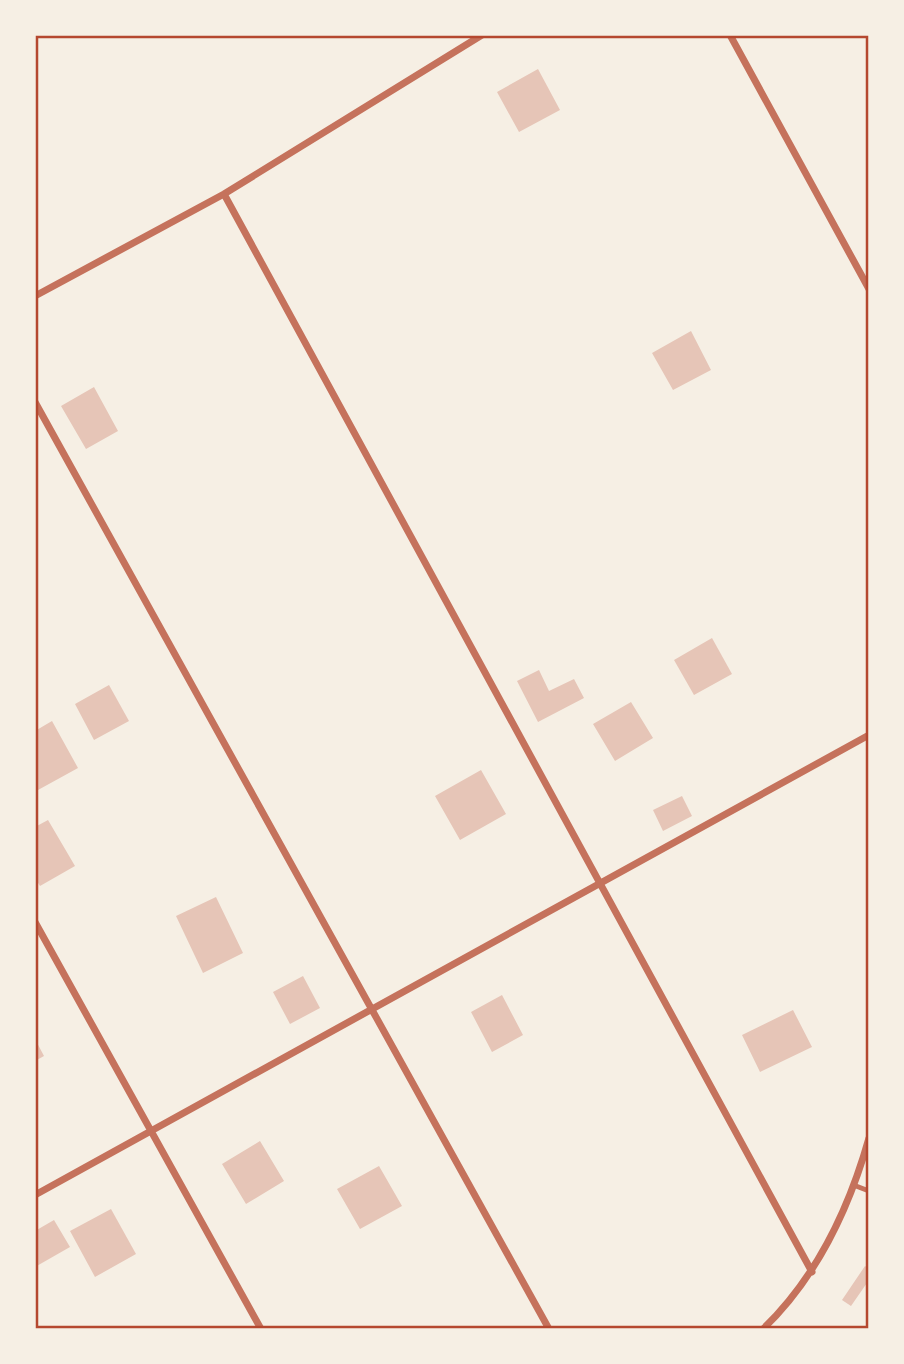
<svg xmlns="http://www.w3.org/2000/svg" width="904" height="1364" font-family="'Source Sans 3',sans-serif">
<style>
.building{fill:#e6c5b7}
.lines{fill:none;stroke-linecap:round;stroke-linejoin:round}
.service{stroke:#c5725c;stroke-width:5}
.minor{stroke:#c5725c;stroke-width:7}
.neatline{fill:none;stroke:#b5482f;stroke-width:2.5}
</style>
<rect width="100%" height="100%" fill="#f6efe4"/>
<!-- building -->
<path class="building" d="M538,69L560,110L519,132L497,92Z
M691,331L711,370L673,390L652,353Z
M94,387L118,431L86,449L61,406Z
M712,638L732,674L694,695L674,660Z
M539,670L549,691L574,679L584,698L538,722L517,681Z
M109,685L129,721L94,740L75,704Z
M631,702L653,738L615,761L593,724Z
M52,721L78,768L38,790L35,784V731Z
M481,770L506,814L460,840L435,796Z
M682,796L692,816L663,831L653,810Z
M48,820L75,866L40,886L35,878V827Z
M216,897L243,953L203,973L176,916Z
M303,976L320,1008L290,1024L273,992Z
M502,995L523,1035L492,1052L471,1012Z
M793,1010L812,1047L760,1072L742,1035Z
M35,1039L44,1056L35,1061Z
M260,1141L284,1181L246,1204L222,1164Z
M379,1166L402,1206L360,1229L337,1189Z
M111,1209L136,1254L95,1277L70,1231Z
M54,1220L70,1247L35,1267V1231Z
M865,1266L869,1269V1280L851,1306L842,1300Z"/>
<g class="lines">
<!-- service -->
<path class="service" d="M856,1186L869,1191"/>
<!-- minor -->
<path class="minor" d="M730,35L869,289
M224,194L812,1272
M35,296L224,194L482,35
M35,402L549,1329
M35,922L261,1329
M35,1195L869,735
M763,1329C817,1277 849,1209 869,1138"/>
</g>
<!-- border -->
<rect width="904" height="1364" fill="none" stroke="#f6efe4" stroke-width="74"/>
<rect x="37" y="37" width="830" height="1290" class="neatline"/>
</svg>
